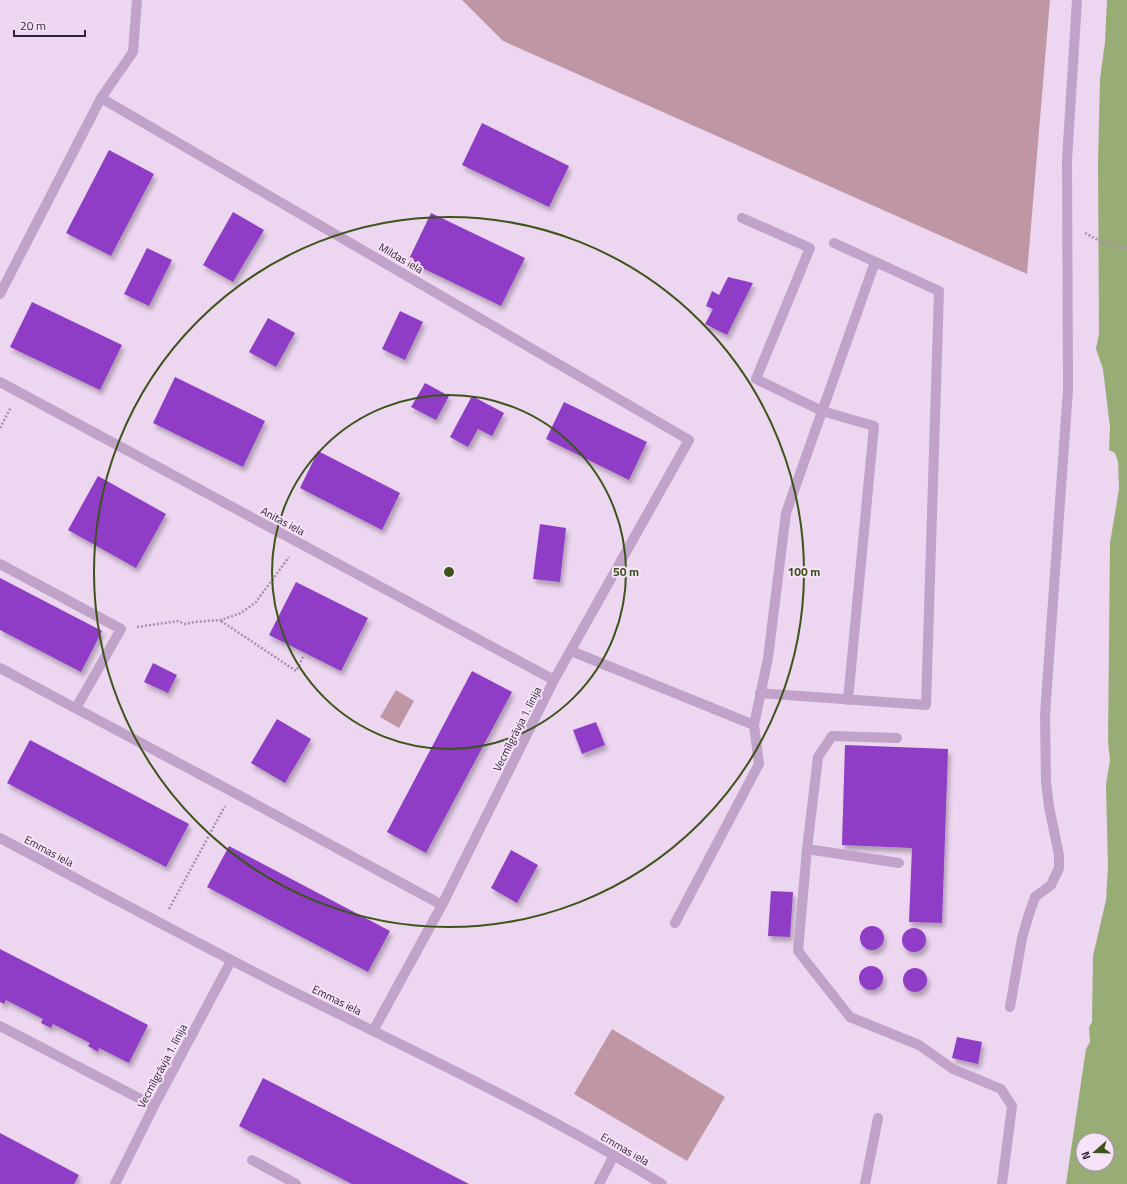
<svg xmlns="http://www.w3.org/2000/svg" width="1127" height="1184" font-family="'Titillium Web',sans-serif">
<style>
.green{fill:#bf96a3}
.water{fill:#97ad75;fill-rule:evenodd}
.building{fill:#8f3dc7;filter:url(#shadow)}
.lines{fill:none;stroke-linecap:round;stroke-linejoin:round}
.path{stroke:#ab8cb4;stroke-width:2.5;stroke-dasharray:2 2;stroke-linecap:butt}
.minor{stroke:#c1a2c8;stroke-width:10}
.ring{fill:none;stroke:#3c541a;stroke-width:2}
.labels{text-anchor:middle;dominant-baseline:central;stroke-width:4;stroke-linejoin:round;paint-order:stroke}
.street-label{font-size:11px;fill:#2e2533;stroke:#f6e2f9}
.centre{fill:#3c541a;stroke:#f6e2f9;stroke-width:2}
.ring-label{font-size:12px;text-anchor:middle;font-weight:bold;fill:#3c541a;stroke:#f6e2f9;stroke-width:4;stroke-linejoin:round;paint-order:stroke}
</style>
<defs>
<filter id="shadow"><feDropShadow dx="2.5" dy="4.5" stdDeviation="2" flood-color="#0004"/></filter>
</defs>
<rect width="100%" height="100%" fill="#edd6f0"/>
<!-- green -->
<path class="green" d="M462,0H1050L1027,274L503,41Z
M396,690L414,701L399,728L380,717Z
M612,1029L725,1097L687,1161L574,1094Z"/>
<!-- water -->
<path class="water" d="M1107,0H1127V1184H1066L1086,1049L1090,1042L1089,1027L1092,1022L1093,956L1106,900L1108,867L1106,785L1110,760L1108,742L1110,543L1119,489L1118,461L1115,453L1109,450L1110,427L1103,369L1096,349L1099,334L1098,163L1100,79L1105,42ZM1083,1140H1107V1164H1083Z"/>
<!-- building -->
<path class="building" d="M482,123L569,166L549,207L462,165Z
M109,150L154,174L111,256L66,233Z
M233,212L264,230L233,282L203,265Z
M431,213L525,258L501,306L408,261Z
M147,248L172,260L149,306L124,294Z
M728,277L753,283L727,335L705,324L713,309L706,306L712,291L719,295Z
M32,302L122,345L100,390L10,347Z
M400,311L423,322L405,360L382,349Z
M268,318L295,333L276,367L249,352Z
M175,377L265,421L243,467L153,423Z
M425,383L449,396L436,420L411,407Z
M472,396L504,413L492,436L478,429L468,447L450,437Z
M564,402L647,442L629,480L546,439Z
M318,451L400,493L382,530L300,488Z
M98,476L166,514L136,568L68,530Z
M540,524L566,528L560,582L533,579Z
M0,578L102,631L81,672L0,630Z
M296,582L368,618L341,671L269,635Z
M153,663L177,675L168,693L144,682Z
M472,671L512,692L426,853L387,832Z
M277,719L311,739L285,783L251,763Z
M596,722L605,745L582,754L573,730Z
M30,740L189,824L166,867L7,783Z
M845,745L948,749L942,923L909,922L912,848L842,845Z
M229,846L390,931L368,972L207,887Z
M511,850L538,865L517,903L491,888Z
M771,891L793,892L790,937L768,936Z
M860 938a12 12 0 1 1 24 0a12 12 0 1 1-24 0Z
M902 940a12 12 0 1 1 24 0a12 12 0 1 1-24 0Z
M0,949L148,1025L129,1063L99,1048L98,1052L88,1046L90,1043L53,1024L51,1028L41,1023L43,1019L6,1000L4,1004L0,1002Z
M859 978a12 12 0 1 1 24 0a12 12 0 1 1-24 0Z
M903 980a12 12 0 1 1 24 0a12 12 0 1 1-24 0Z
M957,1037L982,1042L978,1064L952,1058Z
M263,1078L469,1184H352L239,1126Z
M0,1133L79,1175L74,1184H0Z"/>
<g class="lines">
<!-- path -->
<path class="path" d="M1085,233L1102,242L1127,248
M0,428L11,407
M221,621L296,671L304,655
M137,627L178,621L185,624L195,622L221,620L241,613L256,602L289,557
M169,909L225,806"/>
<!-- minor -->
<path class="minor" d="M101,98L689,440L554,680L442,905L373,1031
M742,218L810,248L756,379L822,411L874,426L848,700
M0,294L101,98L133,52L137,0
M0,382L554,680
M0,564L121,629L76,708
M571,651L754,725
M0,668L233,792L442,905
M760,693L926,705L939,291L834,243
M897,738L832,736L818,757L807,849L798,951L850,1017L919,1045L953,1069L1001,1089L1012,1106L1002,1184
M0,838C102,892 203,947 306,998C426,1057 548,1114 662,1184
M807,849L899,863
M675,923L759,764L754,725L768,658L786,513L875,262
M1010,1007L1022,938L1029,914L1035,897L1051,885L1059,868V855L1049,807L1046,781L1045,715L1068,389L1067,160L1077,0
M0,1026L154,1106
M252,1160L296,1184
M115,1184L154,1106L231,961
M599,1184L614,1155
M865,1184L878,1118"/>
</g>
<!-- distance rings -->
<g class="ring">
<circle cx="449" cy="572" r="177"/>
<circle cx="449" cy="572" r="355"/>
</g>
<g class="labels">
<!-- street labels -->
<g class="street-label">
<text transform="translate(401 258) rotate(30)">Mildas iela</text>
<text transform="translate(283 521) rotate(28)">Anitas iela</text>
<text transform="translate(517 729) rotate(-63)">Vecmīlgrāvja 1. līnija</text>
<text transform="translate(49 851) rotate(28)">Emmas iela</text>
<text transform="translate(337 1000) rotate(26)">Emmas iela</text>
<text transform="translate(162 1066) rotate(-62)">Vecmīlgrāvja 1. līnija</text>
<text transform="translate(625 1149) rotate(30)">Emmas iela</text>
</g>
</g>
<circle cx="449" cy="572" r="6" class="centre"/>
<g class="ring-label">
<text x="626" y="576">50 m</text>
<text x="804" y="576">100 m</text>
</g>
<!-- north arrow -->
<g transform="translate(1095 1152) rotate(250)"><circle r="19" fill="#f6e2f9" stroke="#a696aa"/>
<path d="M0-3L7 15L0 10L-7 15Z" fill="#3c541a"/>
<text y="-6" font-size="11" font-weight="bold" text-anchor="middle" fill="#2e2533">N</text>
</g>
<!-- scale -->
<path d="M14 30v6h71v-6" fill="none" stroke="#2e2533" stroke-width="2"/>
<text x="20" y="30" font-size="12" fill="#2e2533" stroke="#f6e2f9" stroke-width="3" paint-order="stroke">20 m</text>
</svg>
